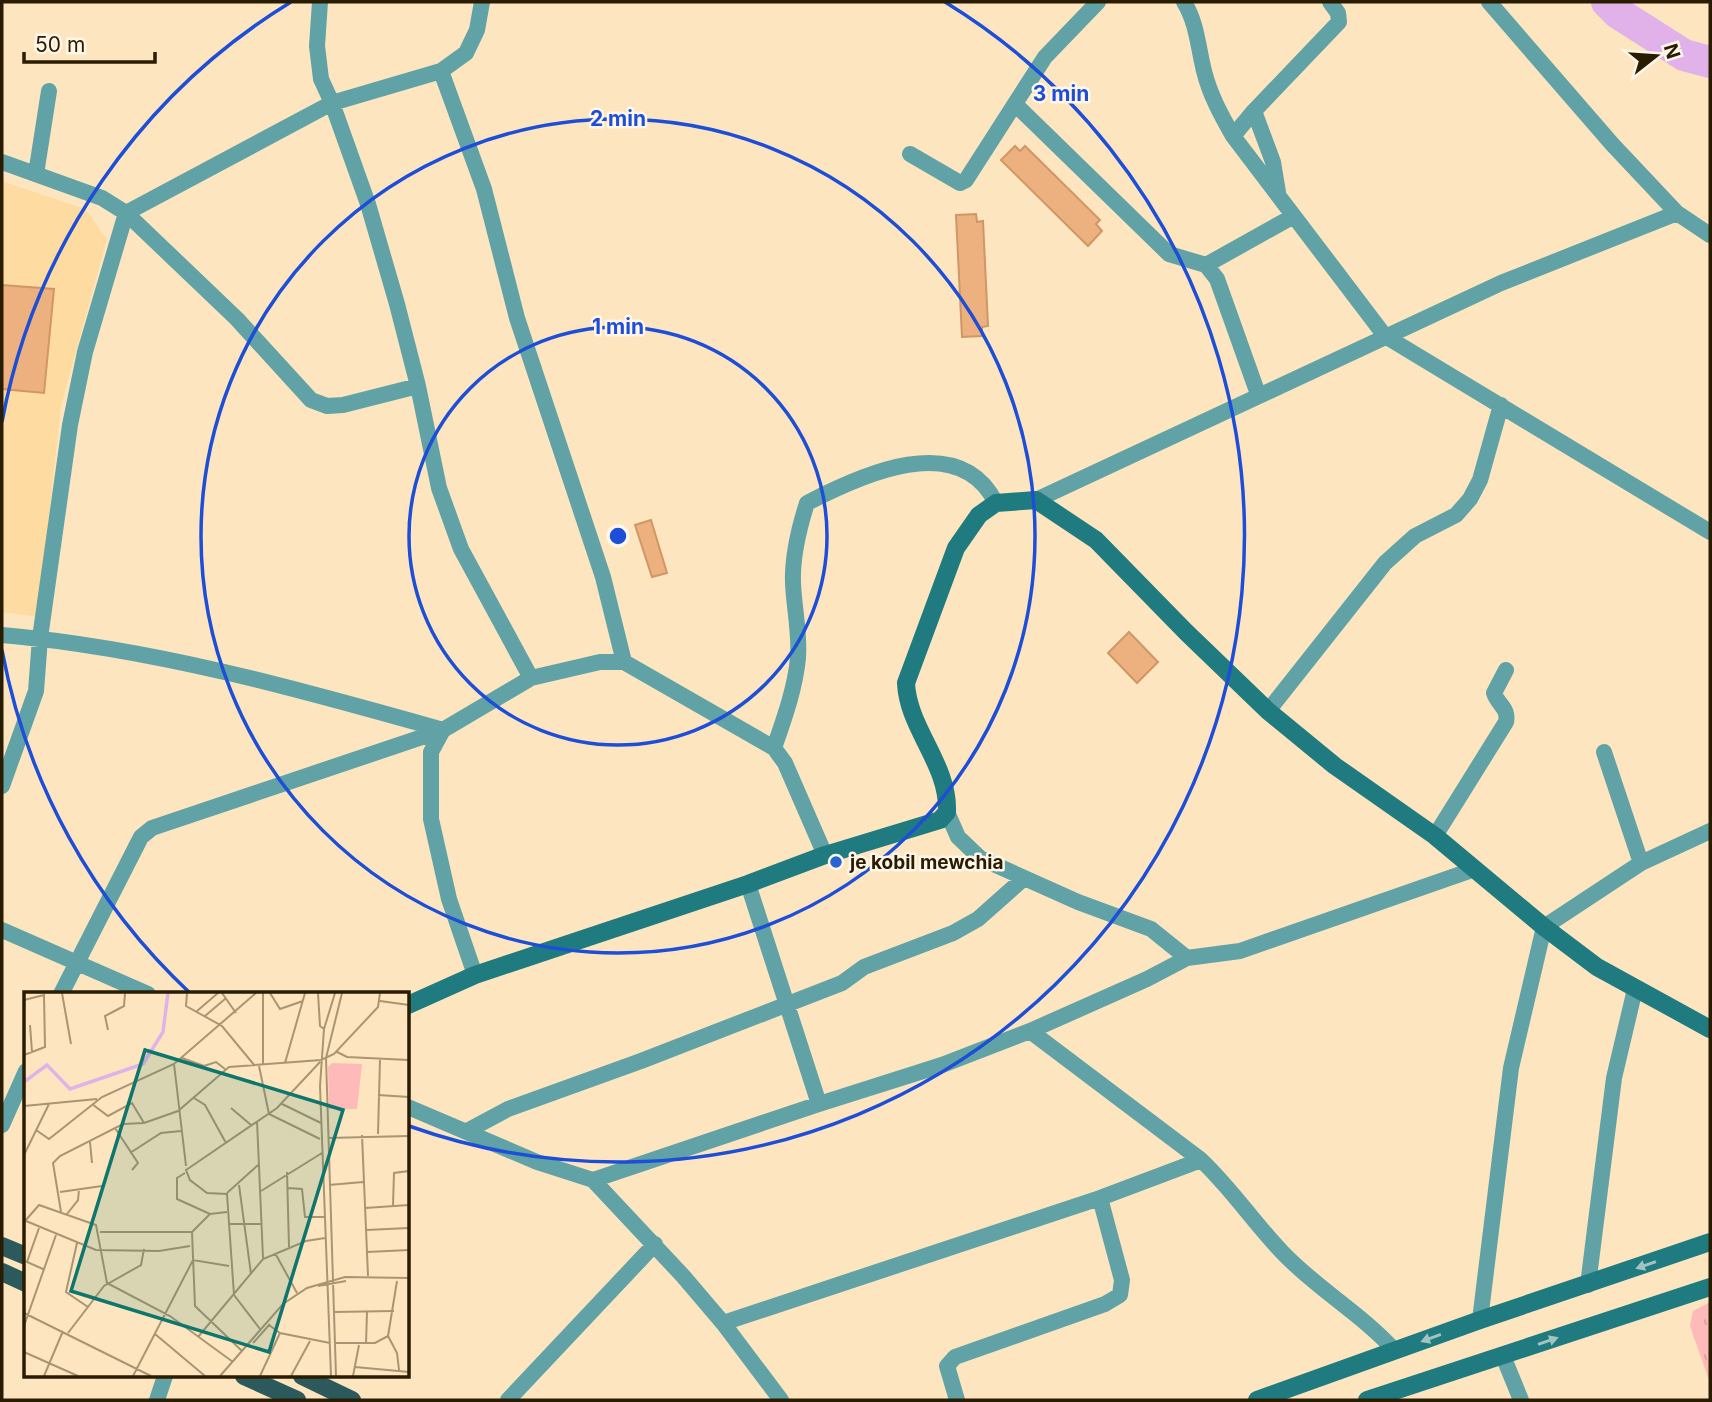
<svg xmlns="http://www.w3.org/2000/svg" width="1712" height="1402" font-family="Inter,sans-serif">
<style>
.built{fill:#fedca1}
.park{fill:url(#park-tufts)}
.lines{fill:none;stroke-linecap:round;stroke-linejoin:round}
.river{stroke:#e0b2e9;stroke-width:32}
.building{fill:#ecb17f;stroke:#d09665;stroke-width:2}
.street{stroke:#60a2a6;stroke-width:16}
.secondary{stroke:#1f7b80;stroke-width:18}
.primary{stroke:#2b595c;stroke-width:18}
.oneway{fill:#a4c5bf}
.ring{fill:none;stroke:#1d4ed8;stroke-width:3.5}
.poi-dot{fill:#2765d2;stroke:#fdf6e9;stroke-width:2.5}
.labels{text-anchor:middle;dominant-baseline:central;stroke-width:5;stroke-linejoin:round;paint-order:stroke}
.poi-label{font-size:19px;font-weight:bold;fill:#2a1c01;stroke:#fdf6e9;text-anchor:start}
.inset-river{fill:none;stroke:#e0b2e9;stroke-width:3.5}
.inset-road{fill:none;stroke:#a99573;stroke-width:2}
.view{fill:#0f766e;fill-opacity:0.15;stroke:#0f766e;stroke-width:3.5}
.inset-edge{fill:none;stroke:#2a1c01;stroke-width:3.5}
.centre{fill:#1d4ed8;stroke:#fdf6e9;stroke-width:3.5}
.ring-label{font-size:21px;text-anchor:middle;font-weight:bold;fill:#1d4ed8;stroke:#fdf6e9;stroke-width:5;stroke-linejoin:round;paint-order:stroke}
</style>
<defs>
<pattern id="park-tufts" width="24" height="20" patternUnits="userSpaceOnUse" patternTransform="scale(1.75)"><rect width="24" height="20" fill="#febab8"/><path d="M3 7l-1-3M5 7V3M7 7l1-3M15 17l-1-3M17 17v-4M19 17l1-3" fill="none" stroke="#da9f9c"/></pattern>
</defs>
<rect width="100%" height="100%" fill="#fde6bf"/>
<!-- built -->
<path class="built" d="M2,181L85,209L107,239L61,406L38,617L2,612Z"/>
<!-- park -->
<path class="park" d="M1710,1302V1383L1690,1326L1693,1311Z"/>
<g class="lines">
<!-- river -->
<path class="river" d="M1607,2L1618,13L1684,55L1710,62"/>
</g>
<!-- building -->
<path class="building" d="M1015,146L1020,151L1025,146L1100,220L1096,224L1102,231L1088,246L1001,160Z
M976,214L977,222L983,221L988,326L982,327V336L962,337L956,215Z
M2,285L54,289L44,393L2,389Z
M651,520L667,573L652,577L635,525Z
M1129,632L1158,662L1137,683L1108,653Z"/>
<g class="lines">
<!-- street -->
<path class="street" d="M320,2L317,46L321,79L332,103L368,204L397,304L418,386L439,488L461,549L531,678
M1184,2C1197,23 1198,47 1204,71C1210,95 1221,115 1233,136L1385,336L1710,532
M1489,2L1612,144L1677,213L1710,235
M441,71L484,189L517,318L603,577L624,662
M1016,105L1169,254L1206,265L1217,279L1258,394
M1254,111L1273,162L1278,192
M1233,136L1254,111L1339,22L1338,13L1330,2
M910,154L960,183L966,180L1045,57L1098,2
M2,162L102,198L126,213L237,319L311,400L327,406L343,405L418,386
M36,174L49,91
M1206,265L1292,217
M1036,500L1501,283L1677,213
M2,635C152,648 298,689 443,730L431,752V819L449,899L475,975
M1268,711L1385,563L1415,536L1456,515L1470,499L1480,480L1501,405
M774,748C784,719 795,689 798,658C800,633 794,608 793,583C792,556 799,528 807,503C861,475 959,429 996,503
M1604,752L1641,863
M2,786L36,691L40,638L70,425L85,352L126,213L332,103L441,71L466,53L477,30L482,2
M947,812L958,837L980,858L1078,902L1151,929L1187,958
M1435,836L1506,722C1509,708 1498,705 1494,693L1506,670
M748,884L819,1104
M2,930L148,994
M61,994L141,837L152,828L443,730L531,678L600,662H624L774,748L785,763L825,855
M1030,1031L1201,1160C1231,1188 1254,1223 1282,1252C1317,1289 1362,1314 1395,1351
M408,1107L537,1162L593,1180L683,1276L723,1323L781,1400
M2,1125L26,1071
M467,1131L508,1109L641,1061L842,983L864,967L953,933L978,919L1023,879
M593,1180L819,1104L942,1065L1030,1031L1147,979L1187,958L1240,951L1475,869
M1588,1285L1614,1078L1635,989
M1480,1320L1511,1068L1544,927L1641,863L1710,831
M723,1323L1100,1198L1201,1160
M1503,1356L1521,1400
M157,1400L165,1376
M508,1400L655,1244
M957,1400L947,1366L955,1357L1105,1304L1120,1295L1122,1280L1100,1198"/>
<!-- secondary -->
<path class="secondary" d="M408,1005L475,975L748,884L825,855L940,820L947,812C949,764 908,729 906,683L956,548L979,515L996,503L1036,500L1096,540L1186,632L1268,711L1335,766L1435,836L1544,927L1597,967L1710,1029
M1257,1400L1480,1320L1710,1242
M1367,1400L1710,1287"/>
<!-- primary -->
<path class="primary" d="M2,1246L26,1256
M2,1272L26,1283
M244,1376L297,1400
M302,1376L352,1400"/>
</g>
<!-- one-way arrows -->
<defs><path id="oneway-solid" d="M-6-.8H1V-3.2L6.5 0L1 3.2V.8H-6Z" transform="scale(1.75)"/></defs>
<g class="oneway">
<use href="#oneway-solid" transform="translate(1646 1265) rotate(161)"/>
<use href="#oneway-solid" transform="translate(1431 1338) rotate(160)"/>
<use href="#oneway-solid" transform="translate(1548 1341) rotate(-19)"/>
</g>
<!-- distance rings -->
<g class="ring">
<circle cx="618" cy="536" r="209"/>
<circle cx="618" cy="536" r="417"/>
<path d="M191 994A626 626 0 0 1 2 650M2 422A626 626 0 0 1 291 2M945 2A626 626 0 0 1 409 1126"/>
</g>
<!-- markers -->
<circle class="poi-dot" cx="836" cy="862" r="7"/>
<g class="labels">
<!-- poi labels -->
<g class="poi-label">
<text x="850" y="862">je kobil mewchia</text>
</g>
</g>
<!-- overview -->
<g transform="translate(24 992)">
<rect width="385" height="385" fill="#fde6bf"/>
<path d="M308,71L338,72L333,117H305L304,75Z" fill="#febab8"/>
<path class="inset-river" d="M0,90L23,73L46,97L119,72L139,40L144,1"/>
<path class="inset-road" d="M38,1L47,52M163,1L162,14L198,34L231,74M198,1L212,21M246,1L256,17L279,9M294,1L296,34L300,37M0,8L20,3L21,55L0,63M356,9L385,13M173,19L194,1M181,24L201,7M6,33L8,60M84,38L81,24L100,14L101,1M313,60L323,65L385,68M158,66L180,74L192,70L201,77M261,71L281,1M150,72L162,174M239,73V1M235,74L245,122L296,147M354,103L385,105M170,106L181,113L202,151M68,112L84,124L108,111L120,131M258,112L297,131M0,114L73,107M207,116L227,133M233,129L239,266M91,136L114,171L108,178M12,138L25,147L78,105L150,72L232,1M354,142L356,67M338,143L344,284M304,146L385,144M66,150L68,171M106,161L137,141L157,139M0,163L25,112M263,180L265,255M161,181L153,186V207L186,222M215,193L227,282M305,193L339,190M264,196L278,197L281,225H300M237,199L298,161M36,200L78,194M203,201L234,173M369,213L370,181L385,179M341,216L385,213M37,220L29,171L36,164L99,132L120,131L154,119L205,75L297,68L310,62L354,15L356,1M203,220L186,222L168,240L171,314L218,359M43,222L54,208L55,197M1,229L15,213L72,233L83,291L146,324L209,370M2,229L72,258L135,259L166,254M204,232H238M15,236L3,270L19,277M342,238L385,236M76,240H168M53,251L42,300L64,315M343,260L385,258M251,261L273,301M294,294L322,289M310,320L370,319M0,321L127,384M245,333L256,341L306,351M0,334L32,243M236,337L210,303L203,202L183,201L166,188L162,178L253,116L296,70M44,341L80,294L117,273L120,257M131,342L181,384M364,344L373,361L375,378M174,345L239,267L282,249L301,246M229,351L246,332M311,351H351L364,344L373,289M342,352L343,320M0,360L54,384M331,375L385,380M20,384L39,339M109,384L169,268L205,274M196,384L259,312L283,296L321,285L385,286M236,384L256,341M267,384L286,349M307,384L296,94L300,37L311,1M312,384L302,66L318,1M329,384L335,353"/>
<path class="view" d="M121,58L319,118L245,360L47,299Z"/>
<rect width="385" height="385" class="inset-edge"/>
</g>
<circle cx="618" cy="536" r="10" class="centre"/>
<g class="ring-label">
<text x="1061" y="101">3 min</text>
<text x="618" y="126">2 min</text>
<text x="618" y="334">1 min</text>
</g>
<!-- border -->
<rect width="1712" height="1402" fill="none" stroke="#2a1c01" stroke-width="7"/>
<!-- north arrow -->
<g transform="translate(1656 56) rotate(73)" stroke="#fdf6e9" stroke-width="5" paint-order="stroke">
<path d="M0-5L12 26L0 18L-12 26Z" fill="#2a1c01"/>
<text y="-10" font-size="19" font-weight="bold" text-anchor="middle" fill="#2a1c01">N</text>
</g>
<!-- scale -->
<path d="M24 52v10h131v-10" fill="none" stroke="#2a1c01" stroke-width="3.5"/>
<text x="35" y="52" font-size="21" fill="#2a1c01" stroke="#fdf6e9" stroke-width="5" paint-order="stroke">50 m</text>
</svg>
